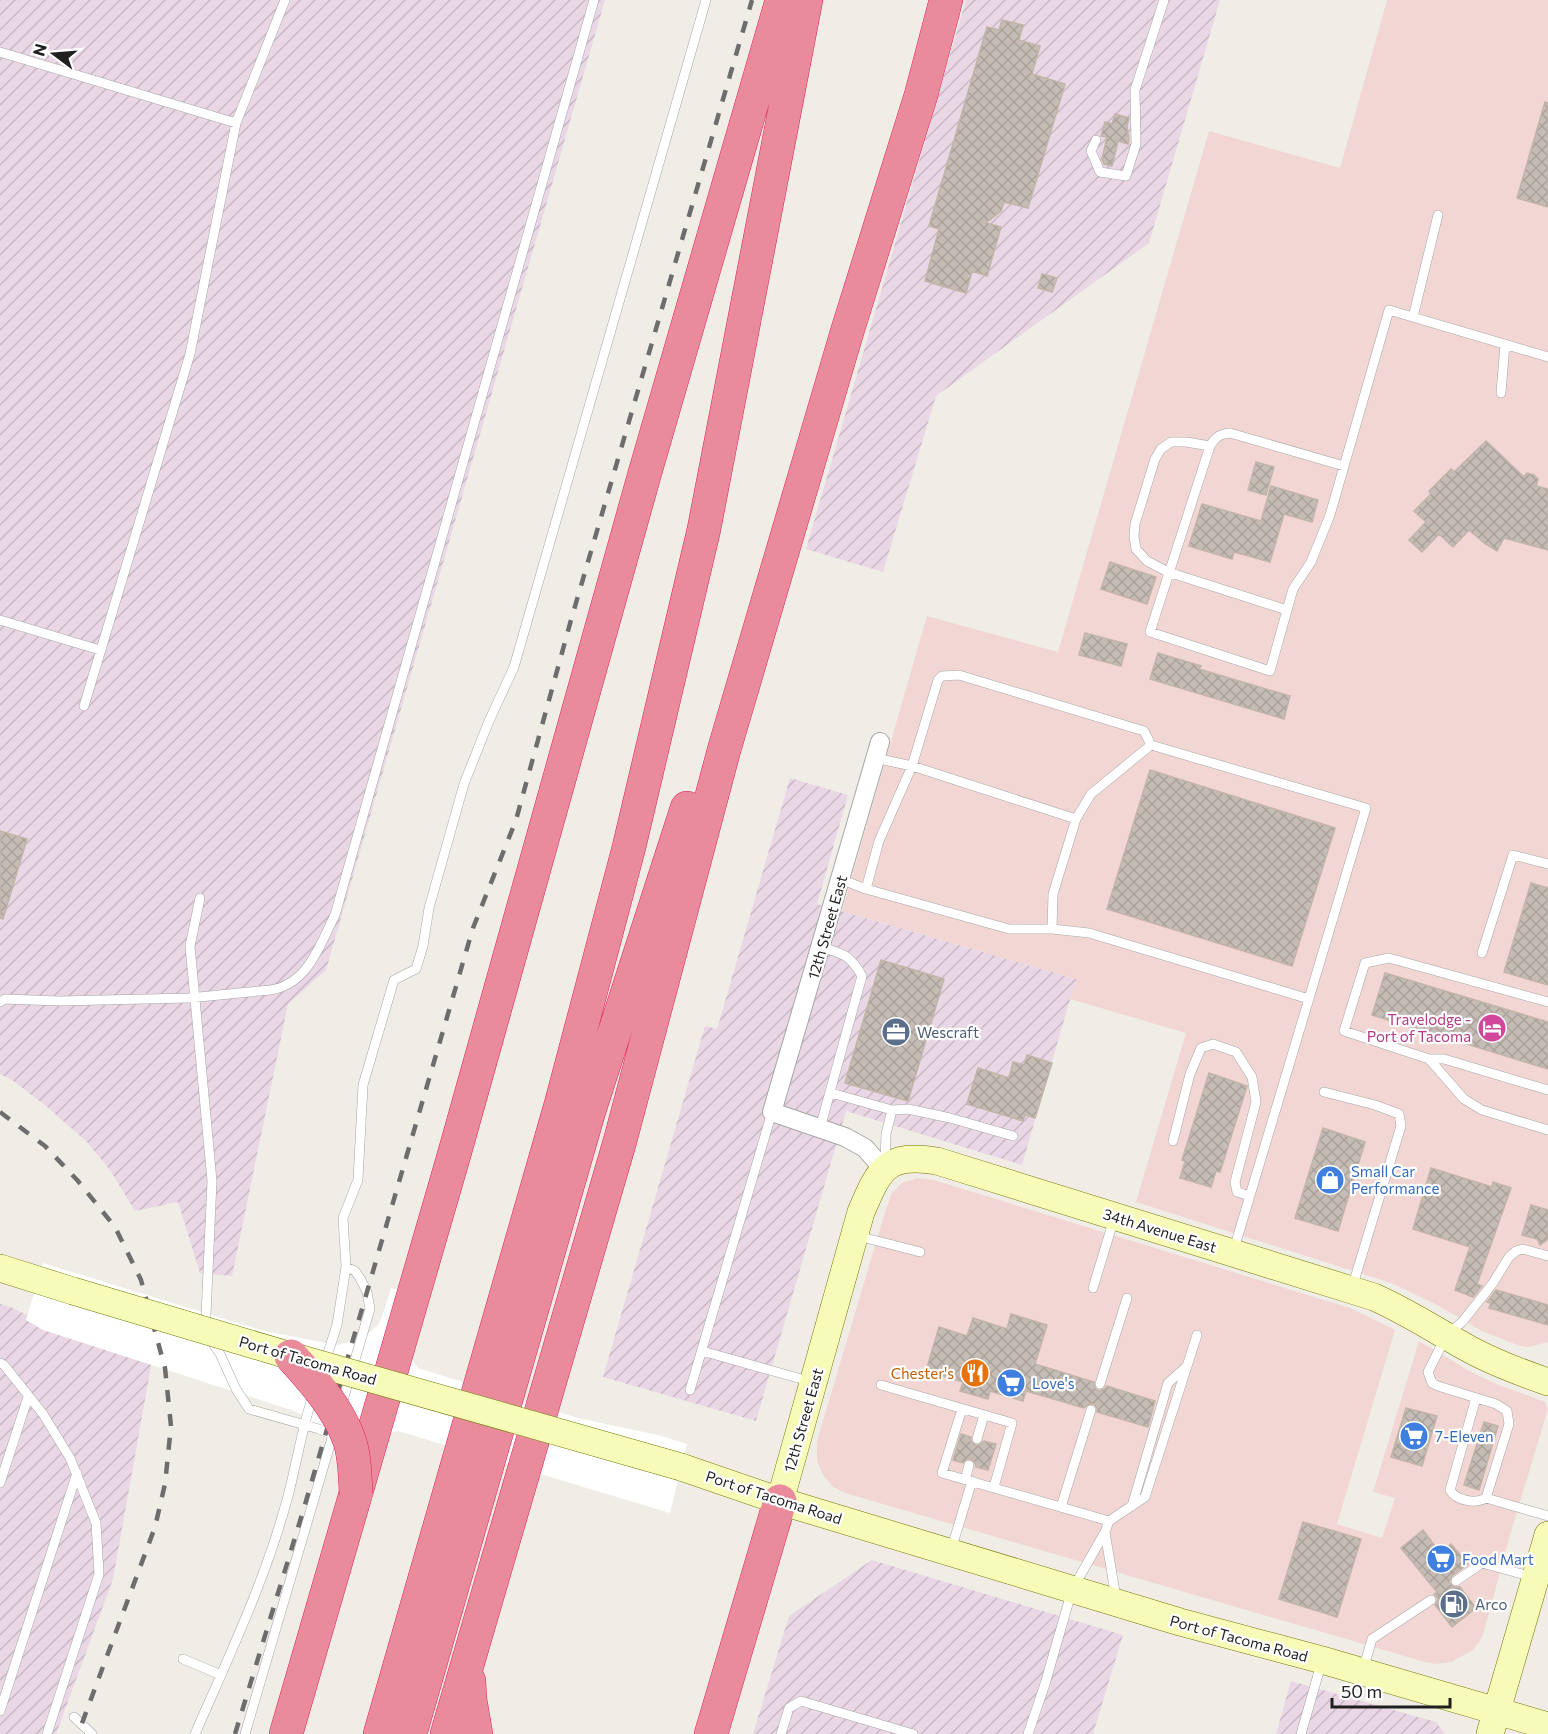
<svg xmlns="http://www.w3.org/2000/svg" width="1548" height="1734" font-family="Commissioner,sans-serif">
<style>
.commercial{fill:#f1d6d4}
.industrial{fill:url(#industrial-furrows)}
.pier{fill:#fff}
.building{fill:url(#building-cross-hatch);stroke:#c3b4a7;stroke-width:1.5}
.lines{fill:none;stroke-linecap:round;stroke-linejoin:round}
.lane-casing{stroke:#a6a6a6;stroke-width:10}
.street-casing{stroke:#a6a6a6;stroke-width:20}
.secondary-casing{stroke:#6d7b02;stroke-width:28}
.highway-casing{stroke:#e02060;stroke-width:34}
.lane{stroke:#fff;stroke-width:9}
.street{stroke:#fff;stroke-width:18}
.secondary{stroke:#f7fbb8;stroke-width:27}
.highway{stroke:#ea8b9c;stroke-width:33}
.rail{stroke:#6d6d6d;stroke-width:4.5;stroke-dasharray:12 12;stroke-linecap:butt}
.secondary-bridge-casing{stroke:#6d7b02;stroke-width:28;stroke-linecap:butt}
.highway-bridge-casing{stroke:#e02060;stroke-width:34;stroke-linecap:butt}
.secondary-bridge{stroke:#f7fbb8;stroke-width:27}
.highway-bridge{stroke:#ea8b9c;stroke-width:33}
.labels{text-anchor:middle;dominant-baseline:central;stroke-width:4.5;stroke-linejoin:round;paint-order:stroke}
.street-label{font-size:15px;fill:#1f1f1f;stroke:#fff}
.hotel-label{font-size:15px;fill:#b23c85;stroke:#fff;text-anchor:end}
.service-label{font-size:15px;fill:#4e5e75;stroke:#fff;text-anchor:start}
.shop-label{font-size:15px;fill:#366cbe;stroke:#fff;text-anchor:start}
.food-label{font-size:15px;fill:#c56008;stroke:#fff;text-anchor:end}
</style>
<defs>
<pattern id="industrial-furrows" width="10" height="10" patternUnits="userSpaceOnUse" patternTransform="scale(1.5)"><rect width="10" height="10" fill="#ead7e6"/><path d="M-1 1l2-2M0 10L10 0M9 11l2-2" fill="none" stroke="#c8b8c5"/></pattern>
<pattern id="building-cross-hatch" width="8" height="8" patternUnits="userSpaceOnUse" patternTransform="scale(1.5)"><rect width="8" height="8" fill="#c5bcb5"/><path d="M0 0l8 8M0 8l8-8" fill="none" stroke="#a9a19b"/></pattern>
</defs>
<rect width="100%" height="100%" fill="#f0ede6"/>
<!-- commercial -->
<path class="commercial" d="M1387,0H1548V1342L1529,1347L1520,1346L1482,1331L1437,1305L1394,1284L1136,1202L1186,1033L1070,999L1075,979L842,911L927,616L1058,652L1209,131L1340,168Z
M917,1178L934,1180L1350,1308L1395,1330L1337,1524L1382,1538L1395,1498L1373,1492L1419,1341L1471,1372L1496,1384L1545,1402L1548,1409L1510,1535L1483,1635L1479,1642L1473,1650L1451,1662L1436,1664L1425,1662L845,1493L833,1487L823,1475L817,1461V1441L886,1209L892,1193L902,1183Z"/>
<!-- industrial -->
<path class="industrial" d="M0,0H605L326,970L288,1004L232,1276L200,1273L178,1202L135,1211L110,1170L87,1142L46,1106L12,1080L0,1074Z
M966,0H1220L1149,243L936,396L883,572L806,549Z
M790,778L848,795L817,904L1076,979L1022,1165L846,1111L756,1421L603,1377L705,1026L717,1029Z
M0,1304L11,1307L50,1327L153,1355L113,1579L56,1734H0Z
M872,1560L1123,1635L1093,1734H753L789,1616Z
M1291,1681L1436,1722L1445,1734H1276Z"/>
<!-- pier -->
<path class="pier" d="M43,1263L260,1330L336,1345L359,1340L370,1332L378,1325L383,1314L391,1288L426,1298L410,1357L418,1368L578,1418L658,1435L687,1444L670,1513L398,1431L391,1433L340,1479L333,1449L328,1440L304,1416L294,1411L43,1330L26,1320Z"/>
<!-- building -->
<path class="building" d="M1002,20L1023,25L1019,40L1040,46L1032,74L1065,84L1028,208L1004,202L1001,211L986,223L1001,227L987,276L972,271L966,293L925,281L939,229L929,226L987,27L999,30Z
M1545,102L1548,103V207L1517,198Z
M1115,114L1129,118L1127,126L1129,139L1128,144L1118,141L1112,166L1104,164L1102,159L1107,137L1101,136L1105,122L1112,124Z
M1042,274L1057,278L1052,292L1038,288Z
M1486,441L1524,477L1527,473L1534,475L1538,479L1536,486L1548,489V550L1504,538L1497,551L1484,543L1469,530L1453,547L1439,534L1422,552L1409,540L1426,522L1414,511L1431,494L1429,491L1451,469L1454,472Z
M1256,462L1274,467L1266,495L1248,490Z
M1271,486L1318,500L1312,522L1284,514L1270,562L1234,552L1232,559L1189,546L1202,504L1261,521Z
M1110,562L1156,577L1147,604L1101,589Z
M1085,633L1127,644L1121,666L1079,655Z
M1158,653L1201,666L1199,669L1290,696L1284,719L1150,679Z
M1150,770L1335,828L1292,966L1107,909Z
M0,831L27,839L3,919L0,918Z
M1531,883L1548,888V985L1504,972Z
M881,960L944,979L908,1101L845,1083Z
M1385,973L1548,1022V1069L1372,1015Z
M1027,1055L1052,1063L1035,1118L1025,1115L1023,1121L967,1104L978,1068L1009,1078L1013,1062L1024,1065Z
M1209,1073L1247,1086L1220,1172L1216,1171L1211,1187L1180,1178L1185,1161L1182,1160Z
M1323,1128L1365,1142L1338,1231L1295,1218Z
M1431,1168L1492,1187L1493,1182L1511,1188L1477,1284L1482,1286L1473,1297L1455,1290L1470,1247L1413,1229Z
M1531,1205L1548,1210V1239L1540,1245L1537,1239L1522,1235Z
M1496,1290L1548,1305V1325L1489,1308L1491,1303L1487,1302Z
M1011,1314L1047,1325L1035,1364L1094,1382L1095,1388L1099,1391L1104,1389L1107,1386L1155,1401L1148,1427L1097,1412V1408L1094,1404H1089L1084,1408L1026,1391L1023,1401L990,1391L988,1399L960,1391L963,1382L926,1371L939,1327L967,1336L973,1318L1007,1329Z
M1406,1408L1437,1416L1422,1466L1391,1457Z
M1484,1422L1498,1426L1479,1490L1464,1485Z
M961,1434L971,1437V1441L975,1445H979L984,1441L996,1444L988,1470L976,1467L975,1463L971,1459H967L963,1463L953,1460Z
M1303,1522L1361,1539L1337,1617L1279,1599Z
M1423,1530L1440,1553L1451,1544L1468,1564L1452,1576L1449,1582L1454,1587H1460L1476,1608L1452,1627L1435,1605L1438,1599L1434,1594L1437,1592L1401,1548Z"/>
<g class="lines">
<!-- lane casing -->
<g class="lane-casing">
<path id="lane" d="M0,52L236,123
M1096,140L1091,151L1100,172L1126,176L1136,144L1135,90L1164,0
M1413,317L1438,215
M1501,393L1505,344
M1210,446L1186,442H1171L1161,449L1155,459L1135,524L1134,537L1136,549L1147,561L1168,572L1287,610
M1344,466L1230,433C1220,434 1215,437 1210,446L1150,632L1270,671L1293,589L1311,562L1330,515L1389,310L1548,357
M0,620L100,650
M84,706L190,354L236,123L285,0
M875,758L912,766L1076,819
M840,879L866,889
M200,898L190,946L212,1181L206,1315L207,1335L220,1354L236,1389L249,1409L319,1429L333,1435
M1052,929L1053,894L1076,819L1091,794L1151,745
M1482,953L1513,855L1548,864
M0,1002L5,999L59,1001L189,998L270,990C308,985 320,944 335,915L594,0
M1548,1002L1389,958L1365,963L1344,1031L1429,1059H1444L1548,1090
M1429,1059L1464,1099L1482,1110L1548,1130
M1324,1092L1375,1105L1399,1114L1401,1126L1352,1288
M831,1093L892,1110L908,1109L950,1118L1013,1136
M820,1128L862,976C850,955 844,954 821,947
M1173,1141L1190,1074L1201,1048L1213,1044L1236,1052L1252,1077L1256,1102L1235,1182L1237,1192L1250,1196
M885,1164L886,1134L892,1110
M858,1236L920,1252
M1234,1249C1278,1102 1322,955 1366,808L1151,745L1144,731L959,675L942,676L938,680L912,766L879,841L866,889L1009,929H1052L1089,933L1309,999
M1548,1256L1523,1249L1516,1251L1509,1257L1493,1283L1463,1321L1446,1336L1428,1372L1432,1383L1438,1386L1496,1404L1507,1411L1509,1424L1486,1498L1548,1516
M1093,1288L1114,1219
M702,1351L812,1382
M325,1362L337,1325L346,1267L343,1218L358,1180L363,1085L394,980L416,969L423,946L429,908L464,784L489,721L514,667L706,0
M0,1363L4,1365L43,1414L70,1458L96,1523L99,1574L47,1734
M1100,1384L1127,1298
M881,1385L1012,1423L994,1487
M690,1390L772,1112
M1476,1398L1450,1490C1456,1501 1476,1504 1486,1498
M341,1407L370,1309L367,1292L360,1278L355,1271L346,1267
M962,1409L942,1473L1109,1521L1105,1532L1072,1590L1045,1684L1028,1734
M977,1439L984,1415
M965,1480L969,1465
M0,1483L28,1397
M1132,1506L1168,1383L1187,1366
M1061,1507L1091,1410
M1109,1521L1145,1497L1197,1335
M1105,1532L1116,1598
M951,1550L972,1481
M1456,1581L1482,1563L1533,1577
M183,1659L221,1675
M1363,1670L1372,1639L1431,1600
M0,1711L77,1473
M74,1717L92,1734
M195,1734C229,1656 266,1579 288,1496C297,1462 302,1428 313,1395
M245,1734L334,1431
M781,1734L789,1708L801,1701L913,1734
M1301,1734L1322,1661"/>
</g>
<!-- street casing -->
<g class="street-casing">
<path id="street" d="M880,742L772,1112L845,1137L865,1148L884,1170"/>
</g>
<!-- secondary casing -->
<g class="secondary-casing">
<path id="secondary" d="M0,1268L73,1291
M681,1467L780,1501L1180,1622L1322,1660L1548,1726
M780,1501L861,1212C880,1168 886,1153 937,1161L1374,1297C1408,1312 1438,1332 1471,1350C1495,1363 1522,1373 1548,1382
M1490,1734L1548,1535"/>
</g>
<!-- highway casing -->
<g class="highway-casing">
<path id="highway" d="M469,1681L470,1699L476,1734
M286,1734L454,1155L644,476L782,0
M380,1734L561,1104L629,847L704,529L806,0
M410,1734L589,1111L687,808
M447,1734L620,1141L724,750L847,332L921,95L946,0
M711,1734L780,1501"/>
</g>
<!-- lane -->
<use href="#lane" class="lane"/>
<!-- street -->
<use href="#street" class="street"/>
<!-- secondary -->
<use href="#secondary" class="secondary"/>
<!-- highway -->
<use href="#highway" class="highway"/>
<!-- rail -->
<path class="rail" d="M0,1112L45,1146L78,1181L115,1227L141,1280L165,1368L171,1426L165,1484L155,1527L78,1734
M235,1734L304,1508L473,928L516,820L571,620L752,0"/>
<!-- secondary-bridge casing -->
<g class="secondary-bridge-casing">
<path id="secondary-bridge" d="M73,1291L291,1356L681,1467"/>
</g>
<!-- highway-bridge casing -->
<g class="highway-bridge-casing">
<path id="highway-bridge" d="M291,1356C314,1381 337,1407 349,1439C355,1456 355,1476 356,1494"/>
</g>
<!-- secondary-bridge -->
<use href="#secondary-bridge" class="secondary-bridge"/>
<!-- highway-bridge -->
<use href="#highway-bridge" class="highway-bridge"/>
</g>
<!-- icons -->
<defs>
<g id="hotel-disc" transform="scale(1.5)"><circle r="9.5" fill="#d1479c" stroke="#fff"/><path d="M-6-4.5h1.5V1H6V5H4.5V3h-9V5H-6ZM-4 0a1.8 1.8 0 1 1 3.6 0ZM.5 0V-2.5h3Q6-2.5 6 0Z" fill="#fff"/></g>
<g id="office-disc" transform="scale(1.5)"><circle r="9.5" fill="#5c6f8a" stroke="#fff"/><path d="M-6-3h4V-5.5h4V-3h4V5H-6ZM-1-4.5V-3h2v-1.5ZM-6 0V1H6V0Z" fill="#fff"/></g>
<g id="shop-disc" transform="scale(1.5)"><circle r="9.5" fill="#3f7fe0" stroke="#fff"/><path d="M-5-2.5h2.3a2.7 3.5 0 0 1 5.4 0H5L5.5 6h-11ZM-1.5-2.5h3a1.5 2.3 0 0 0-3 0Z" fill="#fff"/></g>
<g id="restaurant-disc" transform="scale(1.5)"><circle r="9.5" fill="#e8710a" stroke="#fff"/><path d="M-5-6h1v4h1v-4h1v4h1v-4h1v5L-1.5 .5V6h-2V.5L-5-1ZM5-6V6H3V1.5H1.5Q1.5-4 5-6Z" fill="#fff"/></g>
<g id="supermarket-disc" transform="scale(1.5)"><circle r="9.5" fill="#3f7fe0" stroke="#fff"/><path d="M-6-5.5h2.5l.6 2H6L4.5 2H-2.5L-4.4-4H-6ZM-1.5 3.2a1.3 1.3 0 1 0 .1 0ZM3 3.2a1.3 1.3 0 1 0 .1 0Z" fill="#fff"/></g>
<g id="fuel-disc" transform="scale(1.5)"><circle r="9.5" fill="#5c6f8a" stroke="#fff"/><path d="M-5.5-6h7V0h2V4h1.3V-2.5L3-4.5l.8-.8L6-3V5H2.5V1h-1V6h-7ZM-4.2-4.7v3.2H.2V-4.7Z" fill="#fff"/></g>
</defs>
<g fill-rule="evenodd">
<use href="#hotel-disc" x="1492" y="1028"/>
<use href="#office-disc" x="896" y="1032"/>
<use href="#shop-disc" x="1330" y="1180"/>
<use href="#restaurant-disc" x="975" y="1373"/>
<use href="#supermarket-disc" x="1011" y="1383"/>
<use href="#supermarket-disc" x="1414" y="1436"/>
<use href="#supermarket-disc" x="1441" y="1559"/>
<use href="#fuel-disc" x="1454" y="1604"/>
</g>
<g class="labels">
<!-- street labels -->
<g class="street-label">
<text transform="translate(827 927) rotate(-74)">12th Street East</text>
<text transform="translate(1160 1230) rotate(17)">34th Avenue East</text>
<text transform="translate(308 1360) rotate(16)">Port of Tacoma Road</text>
<text transform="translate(803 1420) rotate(-74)">12th Street East</text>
<text transform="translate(774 1497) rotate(18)">Port of Tacoma Road</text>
<text transform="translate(1239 1638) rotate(15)">Port of Tacoma Road</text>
</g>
<!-- hotel labels -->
<g class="hotel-label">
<text x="1471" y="1019">Travelodge -<tspan x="1471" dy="17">Port of Tacoma</tspan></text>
</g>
<!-- service labels -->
<g class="service-label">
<text x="917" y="1032">Wescraft</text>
<text x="1475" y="1604">Arco</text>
</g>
<!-- shop labels -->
<g class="shop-label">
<text x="1351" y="1171">Small Car<tspan x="1351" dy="17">Performance</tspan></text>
<text x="1032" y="1383">Love's</text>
<text x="1435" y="1436">7-Eleven</text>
<text x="1462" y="1559">Food Mart</text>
</g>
<!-- food labels -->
<g class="food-label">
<text x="954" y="1373">Chester's</text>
</g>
</g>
<!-- north arrow -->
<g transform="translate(54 54) rotate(286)" stroke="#ffffff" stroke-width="4.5" paint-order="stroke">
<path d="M0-4.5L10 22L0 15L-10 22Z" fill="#1f1f1f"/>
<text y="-9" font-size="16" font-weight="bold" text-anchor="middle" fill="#1f1f1f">N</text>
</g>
<!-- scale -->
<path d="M1332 1698v9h118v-9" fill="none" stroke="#1f1f1f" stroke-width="3"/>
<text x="1341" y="1698" font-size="18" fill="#1f1f1f" stroke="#ffffff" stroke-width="4.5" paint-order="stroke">50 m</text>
</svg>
